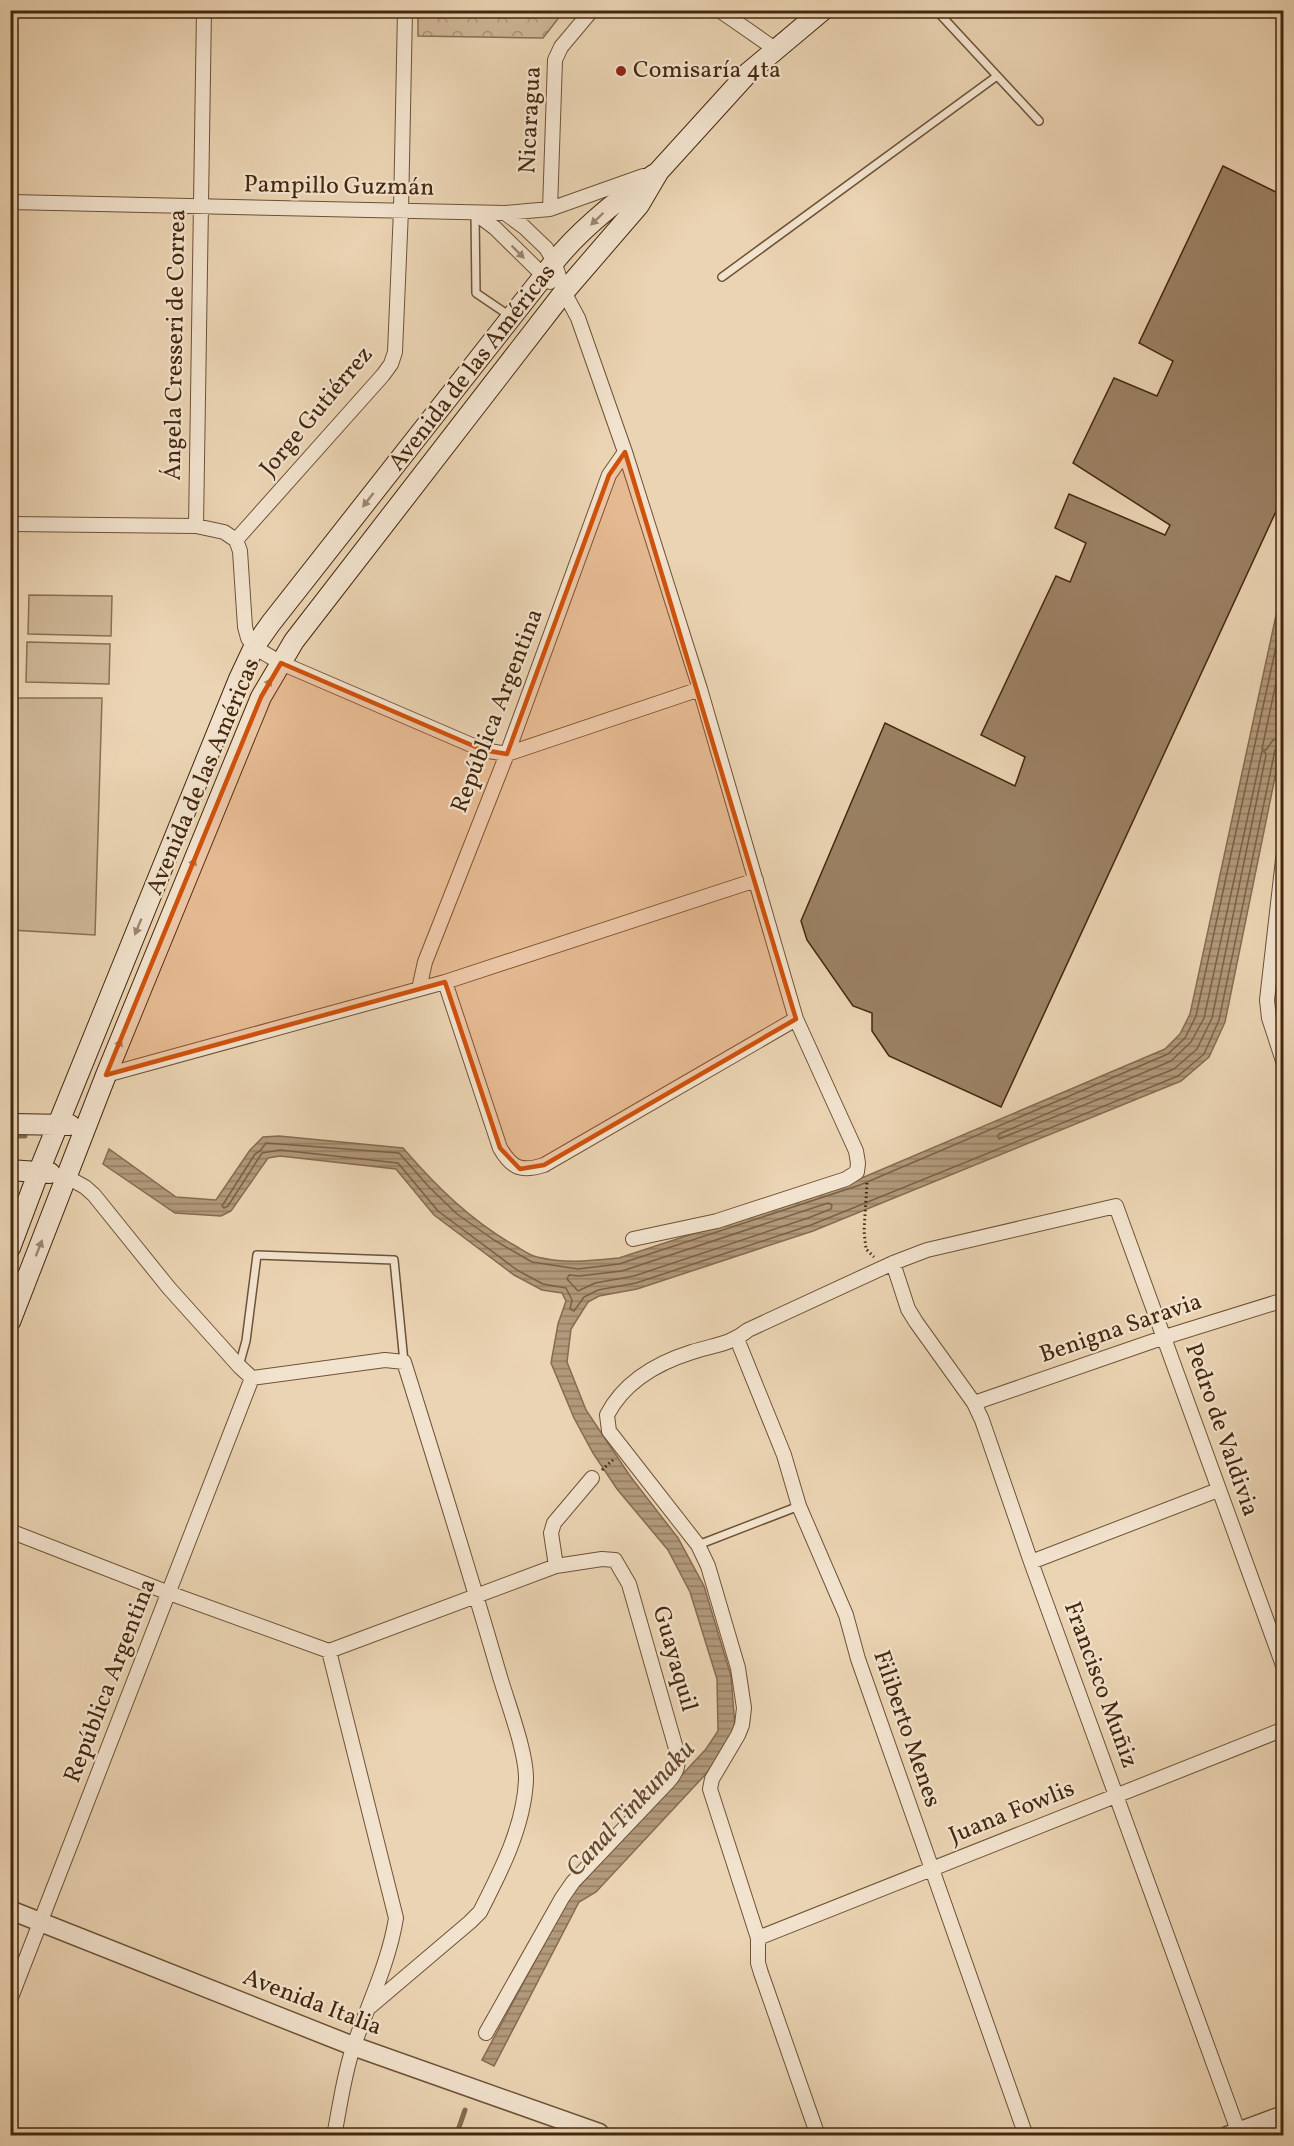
<svg xmlns="http://www.w3.org/2000/svg" width="1294" height="2146" font-family="Vollkorn,serif">
<style>
.grass{fill:#cfb797;stroke:#8a6f52;stroke-width:1.5}
.park{fill:url(#park-crowns);stroke:#8a6f52;stroke-width:1.5}
.water{fill:url(#water-rules);stroke:#866b4f;stroke-width:1.5}
.lines{fill:none;stroke-linecap:round;stroke-linejoin:round}
.shore{stroke:#7b6044;stroke-width:1.5}
.stream{stroke:#866b4f;stroke-width:5}
.building{fill:#9b8164;stroke:#44270e;stroke-width:1.5}
.service-casing{stroke:#6e5237;stroke-width:10}
.minor-casing{stroke:#6e5237;stroke-width:16}
.tertiary-casing{stroke:#6e5237;stroke-width:21}
.secondary-casing{stroke:#44270e;stroke-width:22}
.path{stroke:#44270e;stroke-width:3;stroke-dasharray:1.5 3;stroke-linecap:butt}
.service{stroke:#f2e3ce;stroke-width:7}
.minor{stroke:#f2e3ce;stroke-width:14}
.tertiary{stroke:#f2e3ce;stroke-width:18}
.secondary{stroke:#f2e3ce;stroke-width:20}
.oneway{fill:#9b856e}
.marked{fill:#cf520c;fill-opacity:0.2;stroke:#cf520c;stroke-width:4.5;stroke-linejoin:round}
.poi-dot{fill:#8f2418;stroke:#f2e3ce;stroke-width:2}
.labels{text-anchor:middle;dominant-baseline:central;stroke-width:4.5;stroke-linejoin:round;paint-order:stroke}
.poi-label{font-size:24px;fill:#44270e;stroke:#f2e3ce;text-anchor:start}
.street-label{font-size:24px;fill:#44270e;stroke:#f2e3ce}
.water-label{font-size:26px;font-style:italic;fill:#65492f;stroke:#f2e3ce}
</style>
<defs>
<pattern id="park-crowns" width="20" height="18" patternUnits="userSpaceOnUse" patternTransform="scale(1.5)"><rect width="20" height="18" fill="#cfb797"/><path d="M2 6a3 3 0 1 1 6 0M12 15a3 3 0 1 1 6 0" fill="none" stroke="#aa957a"/></pattern>
<pattern id="water-rules" width="6" height="5" patternUnits="userSpaceOnUse" patternTransform="scale(1.5)"><rect width="6" height="5" fill="#b2997b"/><path d="M0 2.5h6" fill="none" stroke="#927d63"/></pattern>
</defs>
<rect width="100%" height="100%" fill="#ebd4b3"/>
<filter id="stains"><feTurbulence type="fractalNoise" baseFrequency=".00333" numOctaves="4"/><feColorMatrix values="0 0 0 0 .2 0 0 0 0 .09 0 0 0 0 .02 0 0 0 .5 -.17"/></filter>
<radialGradient id="worn" r=".72"><stop offset=".6" stop-color="#630" stop-opacity="0"/><stop offset="1" stop-color="#630" stop-opacity=".3"/></radialGradient>
<!-- grass -->
<path class="grass" d="M29,595L112,596L111,636L28,634Z
M27,642L110,644L109,684L26,682Z
M10,698H102L95,935L11,930Z"/>
<!-- park -->
<path class="park" d="M418,11V10L564,11L543,38L418,36Z"/>
<!-- water -->
<path class="water" d="M1283,583V738L1225,1022L1209,1057L1181,1081L813,1231L637,1289L599,1296L588,1302L571,1329L567,1362L586,1410L630,1476L678,1538L704,1586L731,1676L735,1727L722,1754L704,1776L596,1892L579,1902L494,2066L482,2060L571,1894L706,1749L718,1731L717,1679L690,1592L668,1550L617,1489L593,1453L574,1418L551,1363L558,1324L566,1301L562,1293L542,1290L514,1275L434,1215L396,1169L280,1156L268,1158L231,1211L221,1216L175,1213L103,1164L109,1149L176,1197L216,1200L250,1150L263,1137L279,1136L403,1148C436,1186 469,1219 512,1244C520,1248 528,1255 537,1257C565,1264 590,1261 619,1258L857,1180L1165,1049L1180,1034L1190,1014Z"/>
<g class="lines">
<!-- shore -->
<path class="shore" d="M1284,610L1196,1016L1185,1038L1168,1054L860,1185L619,1264L578,1269L532,1262L494,1240L457,1214L429,1187L399,1153L266,1143L260,1151L255,1154L222,1206L224,1208L228,1206L262,1153L280,1150L398,1163L438,1211L517,1270L543,1284L566,1288L572,1300L570,1309L574,1311L584,1297L598,1290L636,1283L811,1225L1178,1076L1204,1054L1219,1020L1275,750L1278,746L1284,745
M1284,645L1262,749L1266,750L1273,740L1284,737
M1262,751L1265,752L1266,755L1212,1018L1197,1049L1174,1069L999,1139L998,1136L999,1134L1171,1061L1191,1042L1204,1018Z
M828,1203L832,1205L831,1209L808,1218L634,1276L595,1283L578,1291L567,1279L569,1275L579,1276L622,1271Z"/>
<!-- stream -->
<path class="stream" d="M10,1136H25
M456,2136L465,2110"/>
</g>
<!-- building -->
<path class="building" d="M1223,166L1284,196V494L1001,1107L889,1056L872,1031V1013L853,1006L807,940L801,921L885,723L1015,786L1025,757L981,735L1056,576L1070,582L1086,543L1055,528L1069,494L1165,535L1170,525L1073,463L1114,378L1157,396L1173,361L1139,343Z"/>
<g class="lines">
<!-- service casing -->
<g class="service-casing">
<path id="service" d="M936,10L1039,121
M475,213L476,293L510,316
M722,277L997,76
M239,1366L246,1341L257,1255L394,1260L404,1362
M698,1545L799,1506"/>
</g>
<!-- minor casing -->
<g class="minor-casing">
<path id="minor" d="M204,10L196,526L224,532L236,540L240,551L245,627L248,638L254,647L281,663L483,750L507,754L700,689
M719,10L775,49
M10,202L505,213L550,209L643,176
M550,209L555,60L561,47L592,10
M475,213L495,228L550,282
M505,213L524,227L546,248L554,261L564,292L578,318L625,452L700,689L796,1019L856,1151L858,1163L857,1172L846,1179L717,1221L633,1239
M10,524L196,526
M236,540L383,375L391,364L395,352L401,210L405,10
M1284,851L1267,1000L1269,1018L1284,1064
M445,982L500,1148C512,1169 522,1172 544,1165L796,1019
M419,989L425,962L507,754L609,475L625,452
M106,1075L445,982L756,880
M67,1177L85,1187L94,1195L169,1288L239,1366L252,1378L385,1360L404,1362C436,1464 468,1567 498,1670C506,1699 527,1752 526,1780C524,1826 501,1871 480,1912L470,1922L371,2006
M893,1263L908,1309L916,1322L974,1403L982,1420L1031,1562L1240,2136
M737,1339L784,1455L799,1506L846,1615L858,1659L1026,2136
M974,1403L1165,1337L1284,1300
M10,1531L169,1593L329,1651
M1031,1562L1218,1490
M556,1566L551,1533L554,1523L592,1478
M758,1938L1284,1729
M10,2000L252,1378
M334,2136C340,2106 344,2073 354,2045C369,2003 389,1962 396,1918L329,1651L556,1566L602,1559L615,1560L629,1584L677,1752C679,1766 677,1772 668,1782L573,1882L562,1898L486,2033
M818,2136L761,1973L758,1963V1938L710,1789L712,1779L738,1735L742,1725L744,1708L738,1668L708,1566L698,1545L609,1431L607,1415C624,1382 657,1363 692,1352C713,1345 730,1345 748,1330L893,1263L927,1250L1116,1206L1284,1668"/>
</g>
<!-- tertiary casing -->
<g class="tertiary-casing">
<path id="tertiary" d="M10,1910L353,2046L599,2133L600,2136
M1227,2136L1284,2115"/>
</g>
<!-- secondary casing -->
<g class="secondary-casing">
<path id="secondary" d="M10,1124L70,1125
M10,1170L50,1173
M10,1248L39,1171L239,679L254,647L271,623L543,277C569,238 616,200 655,174
M10,1322L106,1075L261,697L294,641L564,292L639,205L659,171L748,73L823,10"/>
</g>
<!-- path -->
<path class="path" d="M867,1183L864,1231L866,1249L874,1257
M602,1470L613,1460"/>
<!-- service -->
<use href="#service" class="service"/>
<!-- minor -->
<use href="#minor" class="minor"/>
<!-- tertiary -->
<use href="#tertiary" class="tertiary"/>
<!-- secondary -->
<use href="#secondary" class="secondary"/>
</g>
<!-- one-way arrows -->
<defs><path id="oneway-solid" d="M-6-.8H1V-3.2L6.5 0L1 3.2V.8H-6Z" transform="scale(1.5)"/></defs>
<g class="oneway">
<use href="#oneway-solid" transform="translate(597 219) rotate(136)"/>
<use href="#oneway-solid" transform="translate(518 252) rotate(45)"/>
<use href="#oneway-solid" transform="translate(368 500) rotate(128)"/>
<use href="#oneway-solid" transform="translate(267 686) rotate(-61)"/>
<use href="#oneway-solid" transform="translate(192 866) rotate(-68)"/>
<use href="#oneway-solid" transform="translate(138 927) rotate(112)"/>
<use href="#oneway-solid" transform="translate(118 1047) rotate(-68)"/>
<use href="#oneway-solid" transform="translate(39 1248) rotate(-69)"/>
</g>
<!-- marked area -->
<path class="marked" d="M625,452L796,1019L544,1165L520,1169L500,1148L445,982L106,1075L261,697L281,663L483,750L507,754L609,475Z"/>
<!-- markers -->
<circle class="poi-dot" cx="621" cy="71" r="6"/>
<g class="labels">
<!-- poi labels -->
<g class="poi-label">
<text x="633" y="71">Comisaría 4ta</text>
</g>
<!-- street labels -->
<g class="street-label">
<text transform="translate(531 120) rotate(-87)">Nicaragua</text>
<text transform="translate(339 187) rotate(1)">Pampillo Guzmán</text>
<text transform="translate(176 345) rotate(-89)">Ángela Cresseri de Correa</text>
<text transform="translate(473 368) rotate(-52)">Avenida de las Américas</text>
<text transform="translate(317 412) rotate(-50)">Jorge Gutiérrez</text>
<text transform="translate(498 711) rotate(-69)">República Argentina</text>
<text transform="translate(204 777) rotate(-67)">Avenida de las Américas</text>
<text transform="translate(1121 1329) rotate(-19)">Benigna Saravia</text>
<text transform="translate(1221 1430) rotate(71)">Pedro de Valdivia</text>
<text transform="translate(674 1659) rotate(74)">Guayaquil</text>
<text transform="translate(111 1681) rotate(-69)">República Argentina</text>
<text transform="translate(1100 1685) rotate(70)">Francisco Muñiz</text>
<text transform="translate(906 1729) rotate(71)">Filiberto Menes</text>
<text transform="translate(1012 1813) rotate(-22)">Juana Fowlis</text>
<text transform="translate(312 2003) rotate(21)">Avenida Italia</text>
</g>
<!-- water labels -->
<g class="water-label">
<text transform="translate(631 1809) rotate(-47)">Canal Tinkunaku</text>
</g>
</g>
<!-- margin -->
<rect width="1294" height="2146" fill="none" stroke="#ebd4b3" stroke-width="36"/>
<rect x="12" y="12" width="1270" height="2122" fill="none" stroke="#44270e" stroke-width="3"/>
<rect x="18" y="18" width="1258" height="2110" fill="none" stroke="#44270e" stroke-width="1.5"/>
<rect width="100%" height="100%" filter="url(#stains)"/>
<rect width="100%" height="100%" fill="url(#worn)"/>
</svg>
